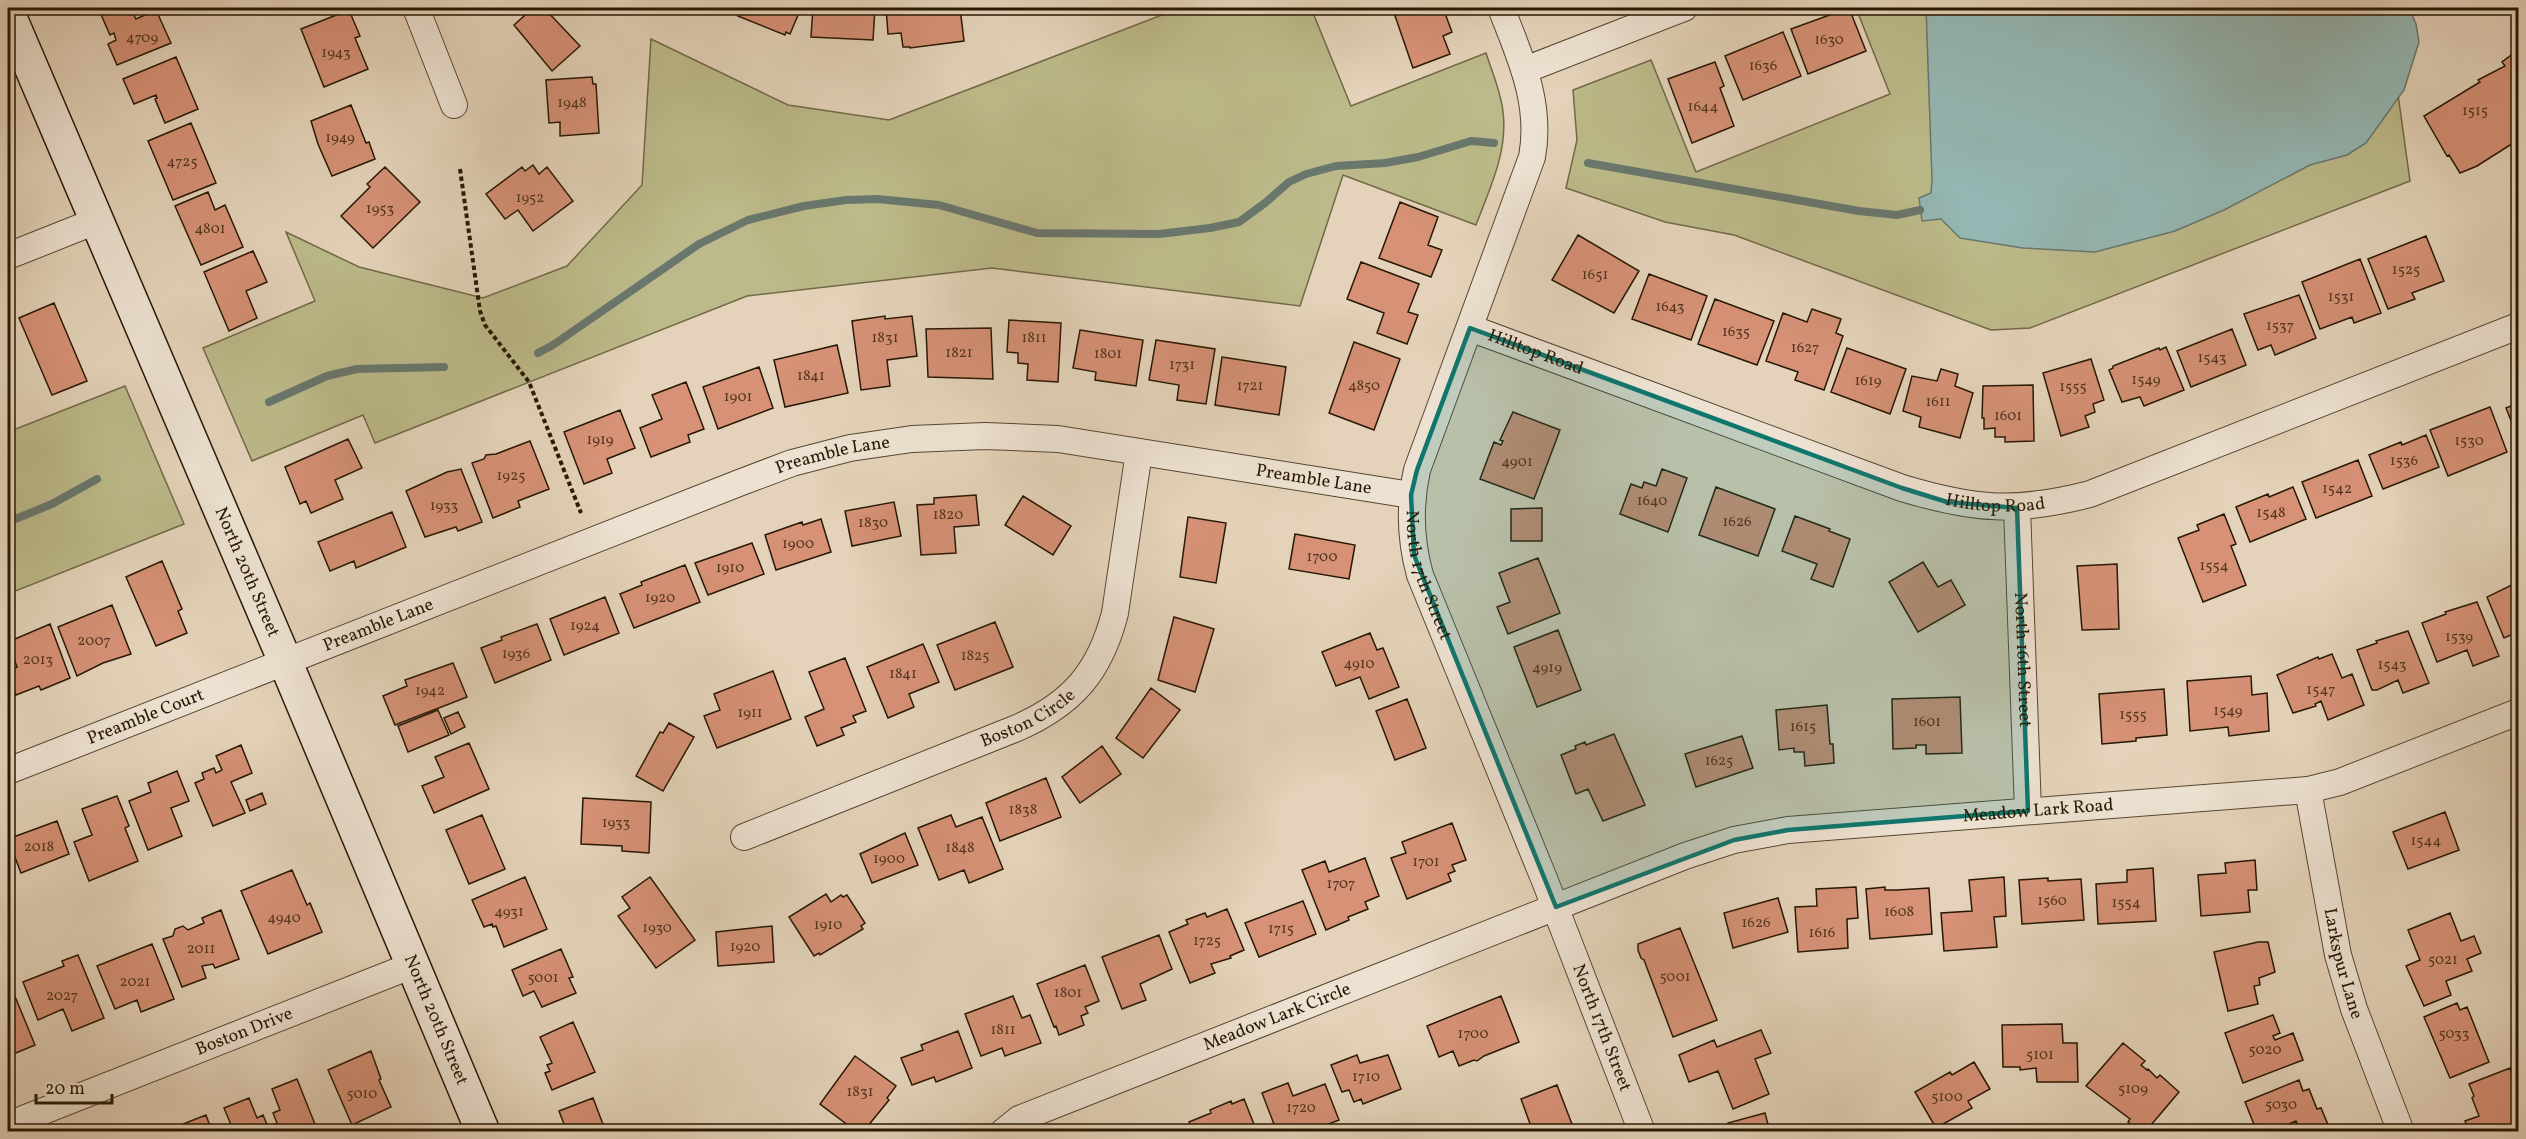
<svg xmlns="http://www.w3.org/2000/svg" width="2526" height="1139" font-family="Vollkorn,serif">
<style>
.green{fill:#bcba8a;stroke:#726947;stroke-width:1.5}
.water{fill:#95b7b3;stroke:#69776d;stroke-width:1.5}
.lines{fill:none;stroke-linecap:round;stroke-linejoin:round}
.stream{stroke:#69776d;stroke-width:8}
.building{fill:#d69176;stroke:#271804;stroke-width:1.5}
.street-casing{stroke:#564732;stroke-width:28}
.secondary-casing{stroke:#271804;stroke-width:36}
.path{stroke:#271804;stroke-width:4;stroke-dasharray:4.5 3;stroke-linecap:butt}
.street{stroke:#ede2d2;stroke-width:26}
.secondary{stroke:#ede2d2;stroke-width:33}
.marked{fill:#0f766e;fill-opacity:0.2;stroke:#0f766e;stroke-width:4.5;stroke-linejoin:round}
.labels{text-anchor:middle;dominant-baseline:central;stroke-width:5;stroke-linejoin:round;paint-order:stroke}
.number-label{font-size:15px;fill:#533620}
.street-label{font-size:18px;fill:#271804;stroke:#ede2d2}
</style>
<rect width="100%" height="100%" fill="#e4d3ba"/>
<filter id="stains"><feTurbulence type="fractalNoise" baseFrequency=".00333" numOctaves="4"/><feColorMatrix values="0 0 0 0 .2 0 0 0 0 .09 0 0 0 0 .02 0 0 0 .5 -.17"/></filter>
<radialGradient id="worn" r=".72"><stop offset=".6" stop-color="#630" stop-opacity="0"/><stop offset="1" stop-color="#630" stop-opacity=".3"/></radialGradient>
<!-- green -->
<path class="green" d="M1180,8H1311L1351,106L1486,53C1492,72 1501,92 1503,112C1508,151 1490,188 1476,225L1343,175L1300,306L992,268L747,296L375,443L363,415L252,461L203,348L315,301L286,232L359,267L483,298L567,266L642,185L651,39L788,105L889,120Z
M1856,8H2386L2410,181L2030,328L1991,330L1734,235L1665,222L1566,188L1577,140L1573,90L1651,60L1696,172L1890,94Z
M125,386L184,524L8,594V432Z"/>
<!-- water -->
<path class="water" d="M1926,8H2093L2111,15L2137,8H2409L2416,24L2419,42L2404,90L2366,143L2347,155L2310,165L2224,210L2175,231L2095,252L2023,248L1960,238L1941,219L1922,221L1919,198L1931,193L1932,179Z"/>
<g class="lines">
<!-- stream -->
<path class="stream" d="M1588,163L1859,211L1897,215L1920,210
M538,353L553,345L699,244L748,220L804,206L846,200L877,199L939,205L1037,233L1159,234L1210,228L1239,222L1265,203L1289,182L1306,174L1336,166L1385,163L1418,157L1471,141L1494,143
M269,402L327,376L357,369L444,367
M8,522L52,504L97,479"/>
</g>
<!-- building -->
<path class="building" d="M106,8H130L136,19L156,10L171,43L117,65L108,44L116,40L114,33L110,35L99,10Z
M533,8H544L580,46L552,71L514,25Z
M734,8H801L790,34L786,32L785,35L738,16L739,14L733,12Z
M813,8H875L873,40L811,37Z
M886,8H960L964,41L910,48V47H903L901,33L888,34Z
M1399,8H1443L1452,32L1443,36L1450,54L1413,68L1393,10Z
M1849,8L1866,51L1808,74L1791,29Z
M349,10L360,36L355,38L368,69L324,87L301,29Z
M1783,32L1801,76L1743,100L1725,56Z
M2518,50V140L2477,166L2460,173L2449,155L2447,156L2424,116L2480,82L2478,80L2505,66L2502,62Z
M176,57L198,109L165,123L155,99L157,98L156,95L134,104L123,79Z
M1715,62L1724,86L1720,88L1734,126L1692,143L1668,79Z
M592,77L593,84H596L599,133L560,136V122L549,123L546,80Z
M351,105L366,143L369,142L375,159L332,176L318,144L311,121Z
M191,123L216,183L173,200L148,141Z
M533,165L539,174L547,167L573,201L533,231L518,210L505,219L486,194L522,167L525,171Z
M385,167L420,202L373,248L341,216L370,187L367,184Z
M208,192L215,210L225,205L243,247L201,265L175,206Z
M1400,202L1438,217L1428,245L1442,250L1431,277L1379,258Z
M1578,235L1639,271L1614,313L1552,280Z
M2426,236L2444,281L2412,293L2415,299L2388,309L2368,259Z
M253,251L267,282L246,291L257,318L229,331L204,272Z
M2360,259L2381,313L2354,323L2352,317L2320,329L2302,282Z
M1361,262L1419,284L1408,312L1418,315L1407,344L1377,333L1384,313L1347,299Z
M1649,274L1707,296L1691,340L1632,319Z
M2299,295L2316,338L2275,355L2271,345L2258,350L2244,314Z
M1715,299L1774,321L1757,365L1698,344Z
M54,303L87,381L52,395L19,318Z
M1812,309L1841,319L1836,333L1843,336L1824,390L1795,380L1798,372L1766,361L1783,313L1807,322Z
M885,316V319L912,316L917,356L887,360L890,386L861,390L852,321Z
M1009,320L1061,323L1058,382L1027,380L1028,364L1018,363V353L1007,352Z
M991,328L993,379L928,377L926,329Z
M2232,329L2246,365L2191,387L2177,351Z
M1080,330L1143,340L1136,386L1095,380L1096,372L1073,368Z
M1156,340L1215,349L1206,404L1177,400L1179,385L1149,380Z
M1354,342L1400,359L1374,430L1329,413Z
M837,345L848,393L785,407L774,360Z
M2166,347L2184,390L2144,406L2140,397L2122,402L2109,370L2113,368V366L2159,348L2160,350Z
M1847,348L1906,369L1890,414L1831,392Z
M1222,357L1286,367L1279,415L1215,405Z
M2091,359L2104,400L2093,404L2095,412L2085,416L2089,427L2061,436L2043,373Z
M759,367L773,408L718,429L703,387Z
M1941,369L1958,374L1955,386L1973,393L1960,438L1919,427L1921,417L1903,411L1912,376L1937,381Z
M686,382L704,429L688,435L690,442L651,457L640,428L662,419L652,395Z
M2033,385L2034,441L2005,442V437H1995V428L1984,429V418H1982L1983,386Z
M2518,403V438L2506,408Z
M2490,407L2507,452L2448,476L2430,430Z
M620,410L635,448L607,459L612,473L584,484L564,432Z
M1513,412L1560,430L1534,499L1480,479L1494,442L1501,445L1503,441L1500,440Z
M2426,435L2439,467L2383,489L2369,455L2401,442L2402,445Z
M348,439L362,468L335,480L343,499L311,513L306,501L300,504L285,467Z
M530,441L549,489L518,501L520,507L493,518L472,463L484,459L486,455L496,454Z
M2358,460L2372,496L2316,518L2302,482Z
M461,469L482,522L458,531L456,527L425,537L406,491L447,472Z
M1662,469L1687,478L1668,532L1620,514L1631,484L1642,488L1644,482L1656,486Z
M1716,487L1775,509L1758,556L1699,535Z
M2293,487L2306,519L2250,542L2236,507L2268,494L2269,497Z
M976,495L979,525L954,527L956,553L921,555L917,505L934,504V498Z
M1023,496L1071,526L1053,555L1005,525Z
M894,502L901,536L852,546L845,511Z
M1542,508V541H1511V509Z
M392,512L406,547L356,568L354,561L330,571L318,542Z
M2224,514L2236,544L2231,546L2246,585L2203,602L2178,538L2199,530L2197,525Z
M1795,516L1830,529L1829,531L1850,539L1833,587L1811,579L1817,564L1782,551Z
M1188,517L1226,523L1216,583L1180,577Z
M821,519L831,552L776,570L765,535L802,522L803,525Z
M1295,534L1355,545L1349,579L1289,569Z
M752,543L764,574L708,595L695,563Z
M1538,558L1560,613L1508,634L1497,607L1510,602L1499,573Z
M162,561L182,609L178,611L187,633L156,646L126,577Z
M1923,562L1938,587L1951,580L1965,605L1918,632L1889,582Z
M2117,564L2119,629L2082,630L2077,566Z
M685,565L700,602L634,628L620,594L642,585L641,582Z
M2518,582V632L2504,638L2487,597Z
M605,597L619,633L564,655L550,619Z
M2477,602L2499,656L2473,666L2467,650L2437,662L2422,623L2446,614L2445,612Z
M112,605L131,654L103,663L77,676L58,627Z
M1174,617L1214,629L1195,692L1158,680Z
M995,622L1013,667L955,690L937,645Z
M50,624L70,678L41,690L39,686L16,695L8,675V671L17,667L8,642Z
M537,624L551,660L495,683L481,648L502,640L501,637Z
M1558,630L1581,690L1537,707L1514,647Z
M2408,631L2429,683L2403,693L2398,680L2377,690H2372L2357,650L2377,643L2376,641Z
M1370,633L1377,650L1383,648L1399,687L1369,699L1360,677L1336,686L1322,652Z
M923,644L939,682L909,694L914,707L888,718L867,667Z
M2332,654L2342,678L2352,674L2364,705L2328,720L2321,701L2315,704L2316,706L2293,713L2277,675L2318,657L2319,659Z
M845,658L866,711L853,716L856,722L841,728L844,735L817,746L805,717L824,709L809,672Z
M453,663L467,697L395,725L383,696L407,686L405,680Z
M773,671L791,719L717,748L704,716L720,710L714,694Z
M2251,676L2252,695L2267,693L2269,731L2229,736L2228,727L2190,731L2187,681Z
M1151,688L1180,710L1143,758L1116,738Z
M2164,689L2167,735L2136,738V741L2102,744L2099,694Z
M1960,697L1962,753L1926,754V745H1916V748L1893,749L1892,699Z
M1407,699L1426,748L1395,760L1376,711Z
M1827,705L1830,744H1833L1834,763L1805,766L1804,752H1794V748L1779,750L1776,710Z
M438,710L449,735L408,752L398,726Z
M458,712L465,727L451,734L444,718Z
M669,723L694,737L663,791L636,776L660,732L663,733Z
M1614,734L1645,805L1603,821L1588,789L1576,794L1561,755L1576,749L1575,746L1585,742L1586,745Z
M1742,736L1753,768L1696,787L1685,754Z
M469,743L489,789L434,813L422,786L444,777L435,757Z
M241,745L252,773L231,782L245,813L213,826L195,783L204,779L202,773L214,768L216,773L222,770L216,756Z
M1102,746L1121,774L1080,803L1062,777Z
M177,771L189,801L171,808L182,836L148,850L129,801L151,792L148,783Z
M1046,778L1061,817L1000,841L986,803Z
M262,793L266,804L250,811L246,800Z
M117,796L129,826L125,828L138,861L89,881L74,842L92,835L82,809Z
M583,798L651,802L649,853L622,851V846L581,844Z
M2445,812L2459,850L2408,869L2393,832Z
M482,815L505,869L469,884L446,830Z
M951,815L956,827L982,817L1003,869L969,883L964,870L939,880L918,828Z
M57,821L69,854L21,873L8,839Z
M1452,823L1466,860L1452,865L1455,871L1448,874L1451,881L1407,899L1391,858L1406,853L1402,842Z
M905,833L918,865L872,883L860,854Z
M1365,858L1379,896L1365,902L1368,909L1348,917L1349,920L1326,930L1302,870L1325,861L1329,872Z
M2255,860L2257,890H2248L2250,912L2201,916L2198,875L2226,873L2225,863Z
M2153,868L2156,921L2098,924L2096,884L2127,882V870Z
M292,870L307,905L310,903L322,932L268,954L241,891Z
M525,877L547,929L504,947L496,926L493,927L492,924L484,927L472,900Z
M650,877L695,940L656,968L618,916L630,908L622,897Z
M2004,877L2006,916L1994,917L1997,947L1944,951L1941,913L1972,911L1969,880Z
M2048,878V881L2081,879L2084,920L2022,924L2019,880Z
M1856,887L1858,918L1847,919L1848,948L1798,952L1795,907L1817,906L1816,889Z
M1885,887V890H1897L1929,888L1932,934L1870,939L1866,889Z
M826,894L831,902L841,895L843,897L847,895L865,923L861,926L863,929L820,955L819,953L814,956L789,917Z
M1778,898L1788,932L1733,948L1724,913Z
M1303,901L1316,934L1259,957L1245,923Z
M1227,909L1244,950L1230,956L1231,958L1211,964L1215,973L1190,983L1169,932L1188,924L1186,920L1205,913L1207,917Z
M221,910L239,959L215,968L213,964L202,966L206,978L182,987L163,939L173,936L175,929L183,926L188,930L204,923L202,918Z
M2450,913L2461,941L2474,936L2481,953L2467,959L2472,971L2446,981L2451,995L2424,1006L2406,966L2420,960L2408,930Z
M772,926L774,962L718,966L716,932Z
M1680,928L1717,1020L1673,1037L1644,960L1641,958L1638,950V944Z
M1159,935L1172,969L1140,984L1146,1000L1122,1009L1102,957Z
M2258,942H2268L2275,972L2259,978L2260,985L2254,986L2258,1004L2228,1011L2214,952Z
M152,944L174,999L141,1012L137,1000L115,1009L97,966Z
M561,949L573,977L569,978L576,993L542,1007L534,991L523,996L512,970Z
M78,955L104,1018L72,1031L63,1009L38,1020L23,982L64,966L62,961Z
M1085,965L1099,1001L1085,1007L1088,1013L1081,1016L1084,1025L1059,1035L1056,1026L1054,1027L1037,984Z
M14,994L35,1045L11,1055L8,1047V997Z
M1013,996L1022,1018L1030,1015L1041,1043L1005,1056L1002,1048L981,1056L965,1014Z
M1501,996L1519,1042L1484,1056L1477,1061L1474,1060L1459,1066L1453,1051L1439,1057L1427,1026Z
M2457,1003L2460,1010L2467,1007L2489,1062L2450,1078L2424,1017Z
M2273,1015L2280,1033L2273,1036L2275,1040L2293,1033L2303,1060L2243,1083L2225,1033Z
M573,1022L595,1072L552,1090L545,1073L550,1071L547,1065L552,1063L540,1037Z
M2062,1024L2063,1043H2077L2078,1082H2037L2036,1068L2020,1070V1067H2003L2002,1025Z
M1761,1030L1771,1053L1755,1059L1769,1094L1733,1109L1718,1071L1689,1082L1679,1055L1714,1040L1717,1047Z
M958,1031L972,1068L936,1082L934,1077L912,1085L901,1058L923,1050L921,1045Z
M2123,1043L2145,1061L2141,1065L2147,1070L2148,1069L2157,1078L2160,1075L2179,1092L2145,1132H2139L2128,1122L2130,1119L2086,1086Z
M371,1051L381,1079L379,1080L391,1107L352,1125L328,1070Z
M1357,1055L1360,1063L1388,1055L1401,1089L1363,1104L1361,1099L1354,1102L1349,1090L1342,1092L1331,1065Z
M855,1056L896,1086L887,1098L889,1100L863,1132H857L820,1104Z
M1974,1062L1990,1089L1968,1101L1972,1108L1936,1128L1915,1092L1950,1072L1952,1075Z
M2510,1068L2518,1091V1131L2469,1132L2465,1121L2479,1116L2472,1098L2474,1096L2469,1084Z
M297,1079L318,1132H275L272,1125L277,1123L273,1113L280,1110L272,1089Z
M2299,1080L2303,1091L2309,1089L2317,1109L2321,1108L2331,1132H2300L2296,1121L2269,1132H2257L2245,1102Z
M1288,1083L1293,1096L1325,1084L1339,1120L1308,1132H1277L1262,1093Z
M1557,1085L1575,1132H1533L1521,1099Z
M249,1098L257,1118L263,1115L268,1127L272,1125L275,1132H234L224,1108Z
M593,1098L606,1132H567L559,1111Z
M1244,1099L1257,1132H1193L1189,1122L1211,1113L1210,1110L1231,1101L1232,1104Z
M1765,1113L1770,1132H1730L1728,1123Z
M206,1115L212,1132H180L178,1126Z"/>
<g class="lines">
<!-- street casing -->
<g class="street-casing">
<g id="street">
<path d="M416,8L454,105"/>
<path id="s1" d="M1501,8C1520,57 1542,103 1532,157L1417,470C1409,506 1410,539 1420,575L1545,881L1642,1132"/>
<path d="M1525,70L1684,8"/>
<path d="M8,256L96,221"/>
<path id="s2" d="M1470,328L1902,488C1975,510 2016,513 2090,494L2518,326"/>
<path id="s3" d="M2017,508L2028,811"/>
<path id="s4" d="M8,771L739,483L792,463L850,448L912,439L985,436L1058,439L1411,495"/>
<path id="s5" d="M2308,790L2338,955L2354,1009L2401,1132"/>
<path id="s6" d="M744,837L1017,728C1072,704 1100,672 1115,613L1139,452"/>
<path id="s7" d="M8,1125L413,965"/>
<path id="s8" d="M1003,1132L1019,1119L1685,856L1734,840L1788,830L2308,790L2340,782L2518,712"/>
</g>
</g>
<!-- secondary casing -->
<g class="secondary-casing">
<g id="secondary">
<path id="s9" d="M8,13L285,661L483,1132"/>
</g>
</g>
<!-- path -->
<path class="path" d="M460,169L480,311L485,325L529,382L581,513"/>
<!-- street -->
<use href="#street" class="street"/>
<!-- secondary -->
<use href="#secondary" class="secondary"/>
</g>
<!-- marked area -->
<path class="marked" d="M1470,328L1902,488L1947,502L2017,508L2028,811L1788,830L1734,840L1556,907L1414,555L1411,495L1417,470Z"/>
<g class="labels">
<!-- number labels -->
<g class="number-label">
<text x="142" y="38">4709</text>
<text x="1829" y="40">1630</text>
<text x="336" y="53">1943</text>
<text x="1763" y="66">1636</text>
<text x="572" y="103">1948</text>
<text x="1703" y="107">1644</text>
<text x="2475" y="111">1515</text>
<text x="340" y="138">1949</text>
<text x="182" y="162">4725</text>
<text x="530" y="198">1952</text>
<text x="380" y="209">1953</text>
<text x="210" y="229">4801</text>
<text x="2406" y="270">1525</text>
<text x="1595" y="275">1651</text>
<text x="2341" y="297">1531</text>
<text x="1670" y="307">1643</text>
<text x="2280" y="326">1537</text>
<text x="1736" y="332">1635</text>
<text x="885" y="338">1831</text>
<text x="1034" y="338">1811</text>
<text x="1805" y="348">1627</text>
<text x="959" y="353">1821</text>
<text x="1108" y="354">1801</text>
<text x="2212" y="358">1543</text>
<text x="1182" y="365">1731</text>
<text x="811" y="376">1841</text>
<text x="2146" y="380">1549</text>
<text x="1868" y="381">1619</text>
<text x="1250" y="386">1721</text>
<text x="1364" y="386">4850</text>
<text x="2073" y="387">1555</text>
<text x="738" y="397">1901</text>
<text x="1938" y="402">1611</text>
<text x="2008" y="416">1601</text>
<text x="600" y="440">1919</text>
<text x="2469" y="441">1530</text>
<text x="2404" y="461">1536</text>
<text x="1517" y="462">4901</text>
<text x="511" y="476">1925</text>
<text x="2337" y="489">1542</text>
<text x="1652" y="501">1640</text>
<text x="444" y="506">1933</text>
<text x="2271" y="513">1548</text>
<text x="948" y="515">1820</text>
<text x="1737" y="522">1626</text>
<text x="873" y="523">1830</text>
<text x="798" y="544">1900</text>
<text x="1322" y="557">1700</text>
<text x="2214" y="566">1554</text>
<text x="730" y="568">1910</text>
<text x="660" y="598">1920</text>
<text x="585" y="626">1924</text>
<text x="2459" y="637">1539</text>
<text x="94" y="641">2007</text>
<text x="516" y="654">1936</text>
<text x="975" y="656">1825</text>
<text x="38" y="660">2013</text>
<text x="1359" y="664">4910</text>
<text x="2392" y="665">1543</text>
<text x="1547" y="668">4919</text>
<text x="903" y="674">1841</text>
<text x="2321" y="690">1547</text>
<text x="430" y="691">1942</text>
<text x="2228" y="711">1549</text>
<text x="750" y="713">1911</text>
<text x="2133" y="715">1555</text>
<text x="1927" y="722">1601</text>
<text x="1803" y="727">1615</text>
<text x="1719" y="761">1625</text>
<text x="1023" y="810">1838</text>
<text x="616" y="823">1933</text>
<text x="2426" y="841">1544</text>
<text x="39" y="847">2018</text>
<text x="960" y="848">1848</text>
<text x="889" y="859">1900</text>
<text x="1426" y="862">1701</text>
<text x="1341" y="884">1707</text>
<text x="2052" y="901">1560</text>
<text x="2126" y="903">1554</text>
<text x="509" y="912">4931</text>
<text x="1899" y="912">1608</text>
<text x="284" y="918">4940</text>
<text x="1756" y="923">1626</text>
<text x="828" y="925">1910</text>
<text x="657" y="928">1930</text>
<text x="1281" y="929">1715</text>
<text x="1822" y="933">1616</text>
<text x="1207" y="941">1725</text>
<text x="745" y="947">1920</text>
<text x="201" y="949">2011</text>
<text x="2443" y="960">5021</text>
<text x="1675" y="977">5001</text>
<text x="543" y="978">5001</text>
<text x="135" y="982">2021</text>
<text x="1068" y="993">1801</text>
<text x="62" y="996">2027</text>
<text x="1003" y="1030">1811</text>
<text x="1473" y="1034">1700</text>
<text x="2454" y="1034">5033</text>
<text x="2265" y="1050">5020</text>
<text x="2040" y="1055">5101</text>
<text x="1366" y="1077">1710</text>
<text x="2133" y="1089">5109</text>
<text x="860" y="1092">1831</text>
<text x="362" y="1094">5010</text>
<text x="1947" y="1097">5100</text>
<text x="2281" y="1105">5030</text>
<text x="1301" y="1108">1720</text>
</g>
<!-- street labels -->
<g class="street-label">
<text stroke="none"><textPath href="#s2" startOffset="70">Hilltop Road</textPath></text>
<text stroke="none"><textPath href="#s4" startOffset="884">Preamble Lane</textPath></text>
<text stroke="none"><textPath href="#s4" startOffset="1370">Preamble Lane</textPath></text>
<text stroke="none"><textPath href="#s2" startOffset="556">Hilltop Road</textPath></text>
<text stroke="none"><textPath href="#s9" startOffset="608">North 20th Street</textPath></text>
<text stroke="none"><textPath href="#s1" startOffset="596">North 17th Street</textPath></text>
<text stroke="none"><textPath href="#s4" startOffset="398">Preamble Lane</textPath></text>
<text stroke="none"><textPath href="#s3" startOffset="152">North 16th Street</textPath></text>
<text stroke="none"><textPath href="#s4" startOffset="148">Preamble Court</textPath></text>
<text stroke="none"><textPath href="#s6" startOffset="308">Boston Circle</textPath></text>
<text stroke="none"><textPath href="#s8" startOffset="1094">Meadow Lark Road</textPath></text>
<text stroke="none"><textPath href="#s5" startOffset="177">Larkspur Lane</textPath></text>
<text stroke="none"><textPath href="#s8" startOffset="298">Meadow Lark Circle</textPath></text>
<text stroke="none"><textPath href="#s9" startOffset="1094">North 20th Street</textPath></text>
<text stroke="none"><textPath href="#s1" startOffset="1082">North 17th Street</textPath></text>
<text stroke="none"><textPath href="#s7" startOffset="254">Boston Drive</textPath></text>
</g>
</g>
<!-- margin -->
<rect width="2526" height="1139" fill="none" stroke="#e4d3ba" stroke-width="30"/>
<rect x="9" y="9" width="2508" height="1121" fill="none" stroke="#271804" stroke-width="3"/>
<rect x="15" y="15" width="2496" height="1109" fill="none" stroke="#271804" stroke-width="1.5"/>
<!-- scale -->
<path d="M36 1094v9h76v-9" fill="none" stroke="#271804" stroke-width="3"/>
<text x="45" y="1094" font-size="18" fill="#271804" stroke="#ede2d2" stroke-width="4.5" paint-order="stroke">20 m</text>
<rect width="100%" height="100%" filter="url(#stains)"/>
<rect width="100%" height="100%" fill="url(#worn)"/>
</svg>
